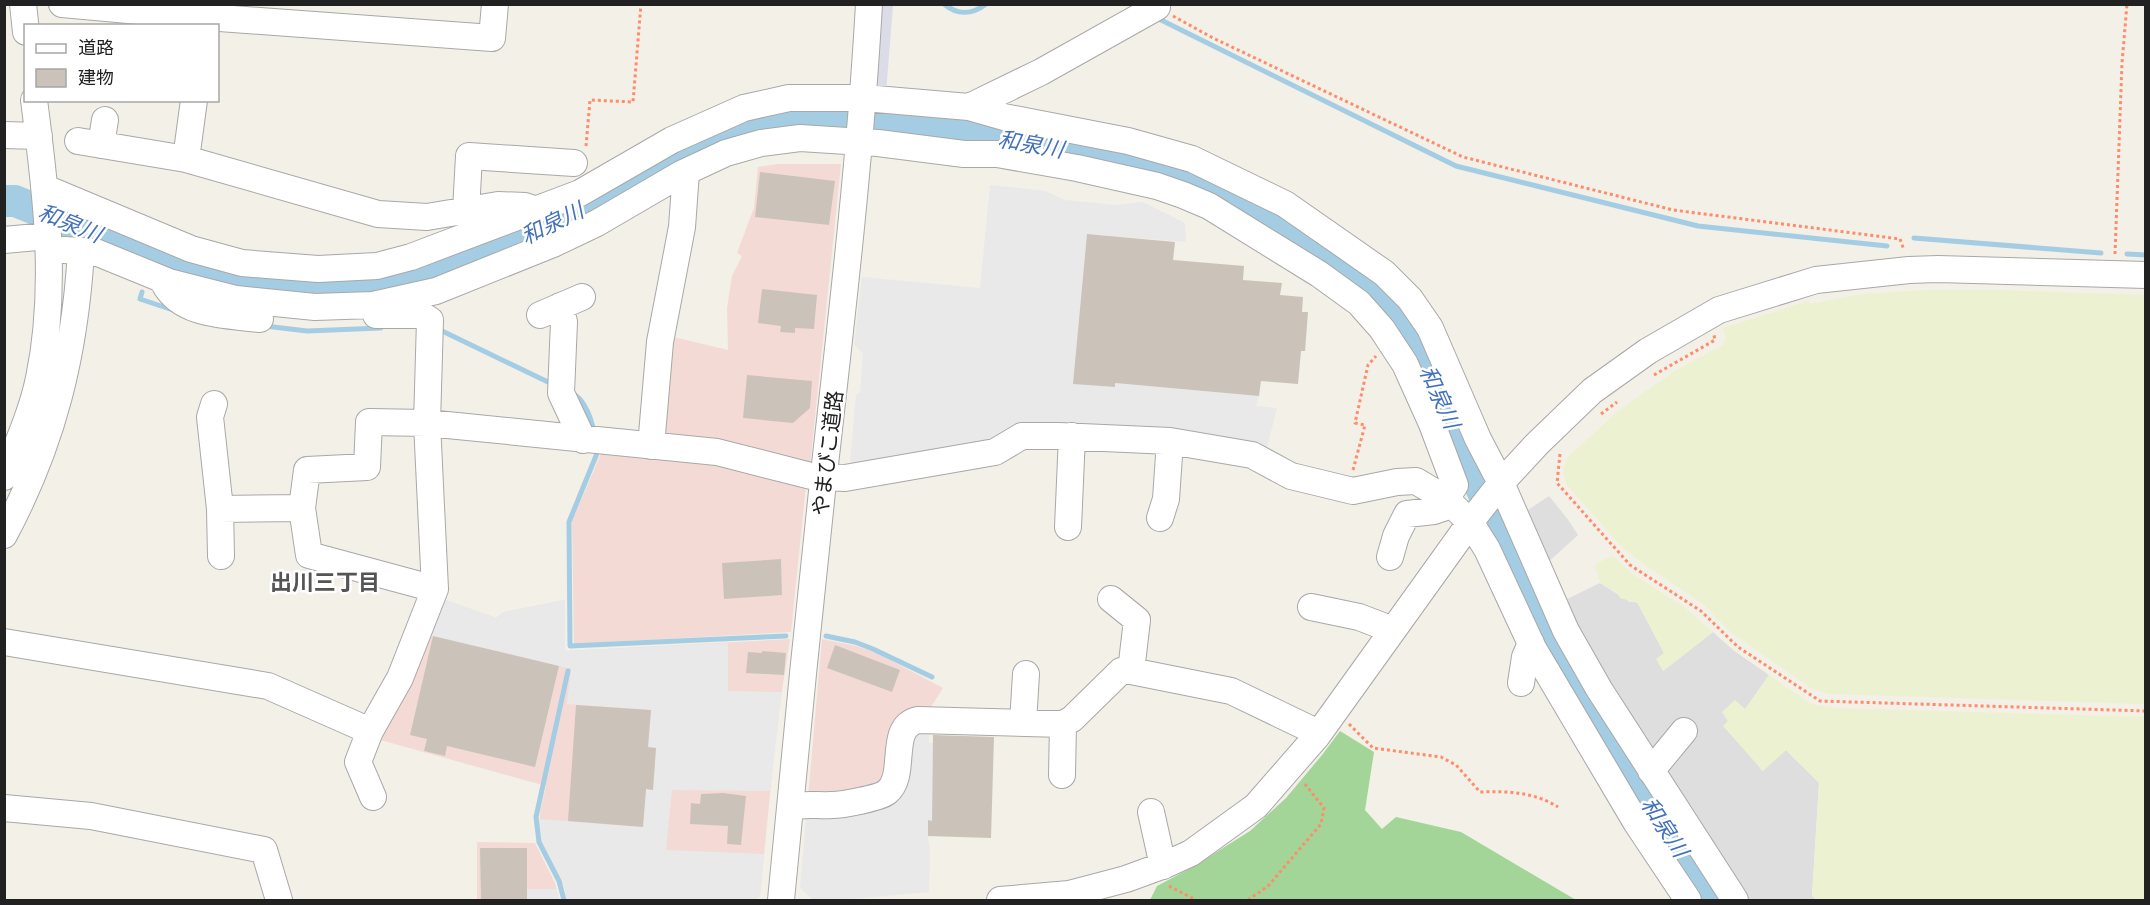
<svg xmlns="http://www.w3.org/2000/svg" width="2150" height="905" font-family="'Asap Condensed','Noto Sans JP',sans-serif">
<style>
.residential{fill:#dfdede}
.commercial{fill:#f4dad5}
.farmland{fill:#ecf2d1}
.forest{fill:#a3d598}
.parking{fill:#e9e9e9}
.plaza{fill:#dcdbe8}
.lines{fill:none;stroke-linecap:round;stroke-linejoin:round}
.stream{stroke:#a4cde3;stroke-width:5}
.river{stroke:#a4cde3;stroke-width:32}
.building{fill:#cbc3b9}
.minor-casing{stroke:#a8a8a8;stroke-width:28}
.path{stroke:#ff8c6b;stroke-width:3;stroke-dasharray:3 3;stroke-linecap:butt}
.minor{stroke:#fff;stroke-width:26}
.labels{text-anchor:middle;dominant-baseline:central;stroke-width:5;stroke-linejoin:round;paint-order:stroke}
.street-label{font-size:21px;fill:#212121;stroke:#fff}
.water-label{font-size:22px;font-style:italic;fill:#4371bb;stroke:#fff}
.neighbourhood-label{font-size:22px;font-weight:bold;fill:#545454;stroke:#fff}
</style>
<rect width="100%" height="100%" fill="#f2f0e7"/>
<!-- residential -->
<path class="residential" d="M1549,496L1569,521L1578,535L1544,566L1522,514Z
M1600,583L1630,602H1637L1664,653L1663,671L1713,632L1733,650L1769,675L1745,710L1722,712L1762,771L1786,750L1819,783L1812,896L1817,900H1742L1653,762L1561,602Z"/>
<!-- commercial -->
<path class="commercial" d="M778,164H841L810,466L656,438L665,335L728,350L727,308L732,276L742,256L737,253L754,208L758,167Z
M602,448L724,459L806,485L791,632L574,644L572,521L600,456Z
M440,598L496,618L504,612L565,600V651L790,639L777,723L760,896L755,900H567L565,888L542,844L539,830L540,812L546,786L373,738Z
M822,639L857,646L877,653L943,688L881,786L808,798Z
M477,842L535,843L555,883L559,900H477Z"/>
<!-- farmland -->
<path class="farmland" d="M1927,290H1996L2145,295V704L1829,694L1812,689L1729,631L1703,604L1645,565L1623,548L1566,484L1563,470L1567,458L1619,410L1676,370L1723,345L1726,338L1723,328L1808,301L1810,304L1862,294Z
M1612,555L1630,572L1684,607L1713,632L1663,671L1656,659L1664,653L1638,603L1620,598L1617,592L1600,583L1595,565Z
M1769,675L1811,704L1834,708L2145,717V900H1817L1812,896L1819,783L1786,750L1763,771L1723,726L1728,721L1722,712L1735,700L1745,709Z"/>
<!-- forest -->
<path class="forest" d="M1340,731L1374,752L1365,810L1382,829L1396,817L1461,832L1576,900H1150L1157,886L1191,868L1250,831L1286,798L1322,755Z"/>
<!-- parking -->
<path class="parking" d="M990,185L1045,191L1065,200L1116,205L1143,202L1185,223L1186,242L1087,234L1074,384L1115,387V383L1259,396L1256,406L1277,408L1265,455L989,442L855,467L850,461L856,395L860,393L863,354L854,344L862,277L980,288Z
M440,598L496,618L504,612L565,600V651L728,643V691L782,692L770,791L672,790L666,850L764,854L760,896L755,900H567L565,888L542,844L539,830V819L643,827L646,789L653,790L656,748L648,747L651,710L567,704L571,669L425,635Z
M914,726L929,733V743H933L932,821H928V836L930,851L929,892L842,900H813L800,888L806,819L810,814L895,800Z
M527,889H556L559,900H510H527Z"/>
<!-- plaza -->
<path class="plaza" d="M881,5H893L886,93L874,87Z"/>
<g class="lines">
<!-- stream -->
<path class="stream" d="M944,4C957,15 972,15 986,4
M1155,17L1456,166L1698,226L1887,246
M1914,238L2101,253
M2127,254L2146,255
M148,266L153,256
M142,292L140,299L176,311
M265,326L307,331L381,328
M438,329L548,382
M572,393C585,400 591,418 594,432
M598,451L569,522L570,646L786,636
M826,636L855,642L873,649L932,677
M564,900L559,881L539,842L536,817L568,671"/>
<!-- river -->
<path class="river" d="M4,201H15L153,256L215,275L250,283L351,288L392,283L450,267L534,234L652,170L710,140L764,123L835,120L928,126L1019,144L1134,161L1183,176L1219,193L1342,268L1369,291L1417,347L1522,578L1603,732L1713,900"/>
</g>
<!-- building -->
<path class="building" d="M760,172L835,181L829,225L755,217Z
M1087,234L1175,242L1173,260L1244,266L1243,280L1282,283L1280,295L1303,297L1302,312H1308L1305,351H1301L1298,384L1261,381L1259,396L1115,383V387L1073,384Z
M762,289L817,295L814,329L795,328V333L780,332L781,326L758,323Z
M747,375L812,381L810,408L793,423L743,418Z
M781,559L782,595L724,599L722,563Z
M433,636L559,666L535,767L447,746L445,756L424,751L427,739L410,735Z
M835,645L900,670L892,692L827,668Z
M762,651L786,653L784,675L746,673L748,652L762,653Z
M576,705L651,710L648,747L656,748L653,790L646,789L643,827L568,821Z
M933,735L994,737L991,838L928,836V820L932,821Z
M723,793L746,796L741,845L727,844L728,826L690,824L691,803L700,804L701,794Z
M480,848H527V900H481Z"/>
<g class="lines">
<!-- minor casing -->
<g class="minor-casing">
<path id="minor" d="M23,4L26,32
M62,4L206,17L492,38L495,4
M969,107L1041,72L1157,7
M4,135L39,136
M78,141L186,159L378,214L427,217L498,205L525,206L534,209
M101,145L105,120
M186,159L194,100
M45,188L191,249L242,263L318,269L377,266L411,257L580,193L672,140L744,108L789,98H864L969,107L1004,117L1128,141L1192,159L1285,204L1384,273L1410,299L1430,328L1478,439L1501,483L1566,631L1599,689L1735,900
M466,211L469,156L574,163
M4,240L48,236
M81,251L98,253L169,282L236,299L315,307L373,305L436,291L553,244L597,223L681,174L726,153L761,143L800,138L878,143L964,154H997L1077,168L1157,186L1183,195L1209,206L1319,274L1359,303L1382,329L1405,364L1432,424L1455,485L1446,499
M164,283C181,316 227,315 260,319
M560,306L564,322L561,393L583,440
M540,315L582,297
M214,404L210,417L220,509L302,508
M651,446L660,342L682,227L686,172
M4,477C17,445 32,412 39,378C58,287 46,192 34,100
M220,509L221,556
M1160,518L1166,499L1170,441
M1068,527L1072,436
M4,535C53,444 75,354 81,251L64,250
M1390,557L1396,536L1407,514L1434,511L1452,505
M435,589L309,555L302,508L307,470L367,467L369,422L427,423L717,452L811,476L845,478L995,452L1022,436H1059L1170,441L1252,455L1291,476L1353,491L1397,482L1416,481L1446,499L1470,522L1487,549L1533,648L1636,822L1688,900
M1311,607L1359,617L1393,630
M4,642L268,686L370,731L400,678L435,589L427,423L430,320L422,315H376
M1131,671L1231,691L1308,728L1317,736
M1521,683L1525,657L1531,643
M1023,723L1026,674
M1063,724L1072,719L1121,671H1131L1137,620L1111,599
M370,731L358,762L373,797
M1651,771L1684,731
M790,807C806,803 817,806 832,805C842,805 880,798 887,792C908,775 887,727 918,720L1063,724L1062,775
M4,808L91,816L264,850L279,900
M1151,812L1163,866
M781,900C794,761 808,621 823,482C841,323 860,164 869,4
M1000,900L1069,894L1126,879L1167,864L1191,853L1256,806L1317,736L1475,516L1501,483L1537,444L1592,391L1648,351L1719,310L1816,280L1909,270L1938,269L2146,275"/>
</g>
<!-- path -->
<path class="path" d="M1173,16L1213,38L1463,157L1673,210L1900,239L1904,250
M586,146L590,100L633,102L641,4
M2115,254L2122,63L2127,4
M1654,375L1715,340L1714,335
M1601,414L1617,402
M1560,454L1557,483L1630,565L1701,611L1738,647L1820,701L2146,711
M1353,470L1365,425L1355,423L1368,365L1376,356
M1349,724L1373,748L1441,757L1456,765L1480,792C1508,791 1534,792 1558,807
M1169,886L1196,900
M1248,900L1268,886L1321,824L1324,808L1304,783"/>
<!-- minor -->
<use href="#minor" class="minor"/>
</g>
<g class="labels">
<!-- street labels -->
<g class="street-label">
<text transform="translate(827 453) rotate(-83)">やまびこ道路</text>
</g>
<!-- water labels -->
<g class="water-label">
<text transform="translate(1031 144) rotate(10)">和泉川</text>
<text transform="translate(70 223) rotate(22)">和泉川</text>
<text transform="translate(552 223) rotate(-26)">和泉川</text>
<text transform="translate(1440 397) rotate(66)">和泉川</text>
<text transform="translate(1665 827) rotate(57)">和泉川</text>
</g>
<!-- neighbourhood labels -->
<g class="neighbourhood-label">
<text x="325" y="582">出川三丁目</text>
</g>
</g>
<!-- border -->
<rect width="2150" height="905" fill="none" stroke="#212121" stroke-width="12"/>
<!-- legend -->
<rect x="24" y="24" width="195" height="78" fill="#ffffff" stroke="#a6a6a6" stroke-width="1.5"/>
<rect x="36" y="44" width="30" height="9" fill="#ffffff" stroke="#a6a6a6" stroke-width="1.5"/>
<text x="78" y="54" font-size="18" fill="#212121">道路</text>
<rect x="36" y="69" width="30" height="18" fill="#cbc3b9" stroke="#a6a6a6" stroke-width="1.5"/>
<text x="78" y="84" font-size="18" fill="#212121">建物</text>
</svg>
